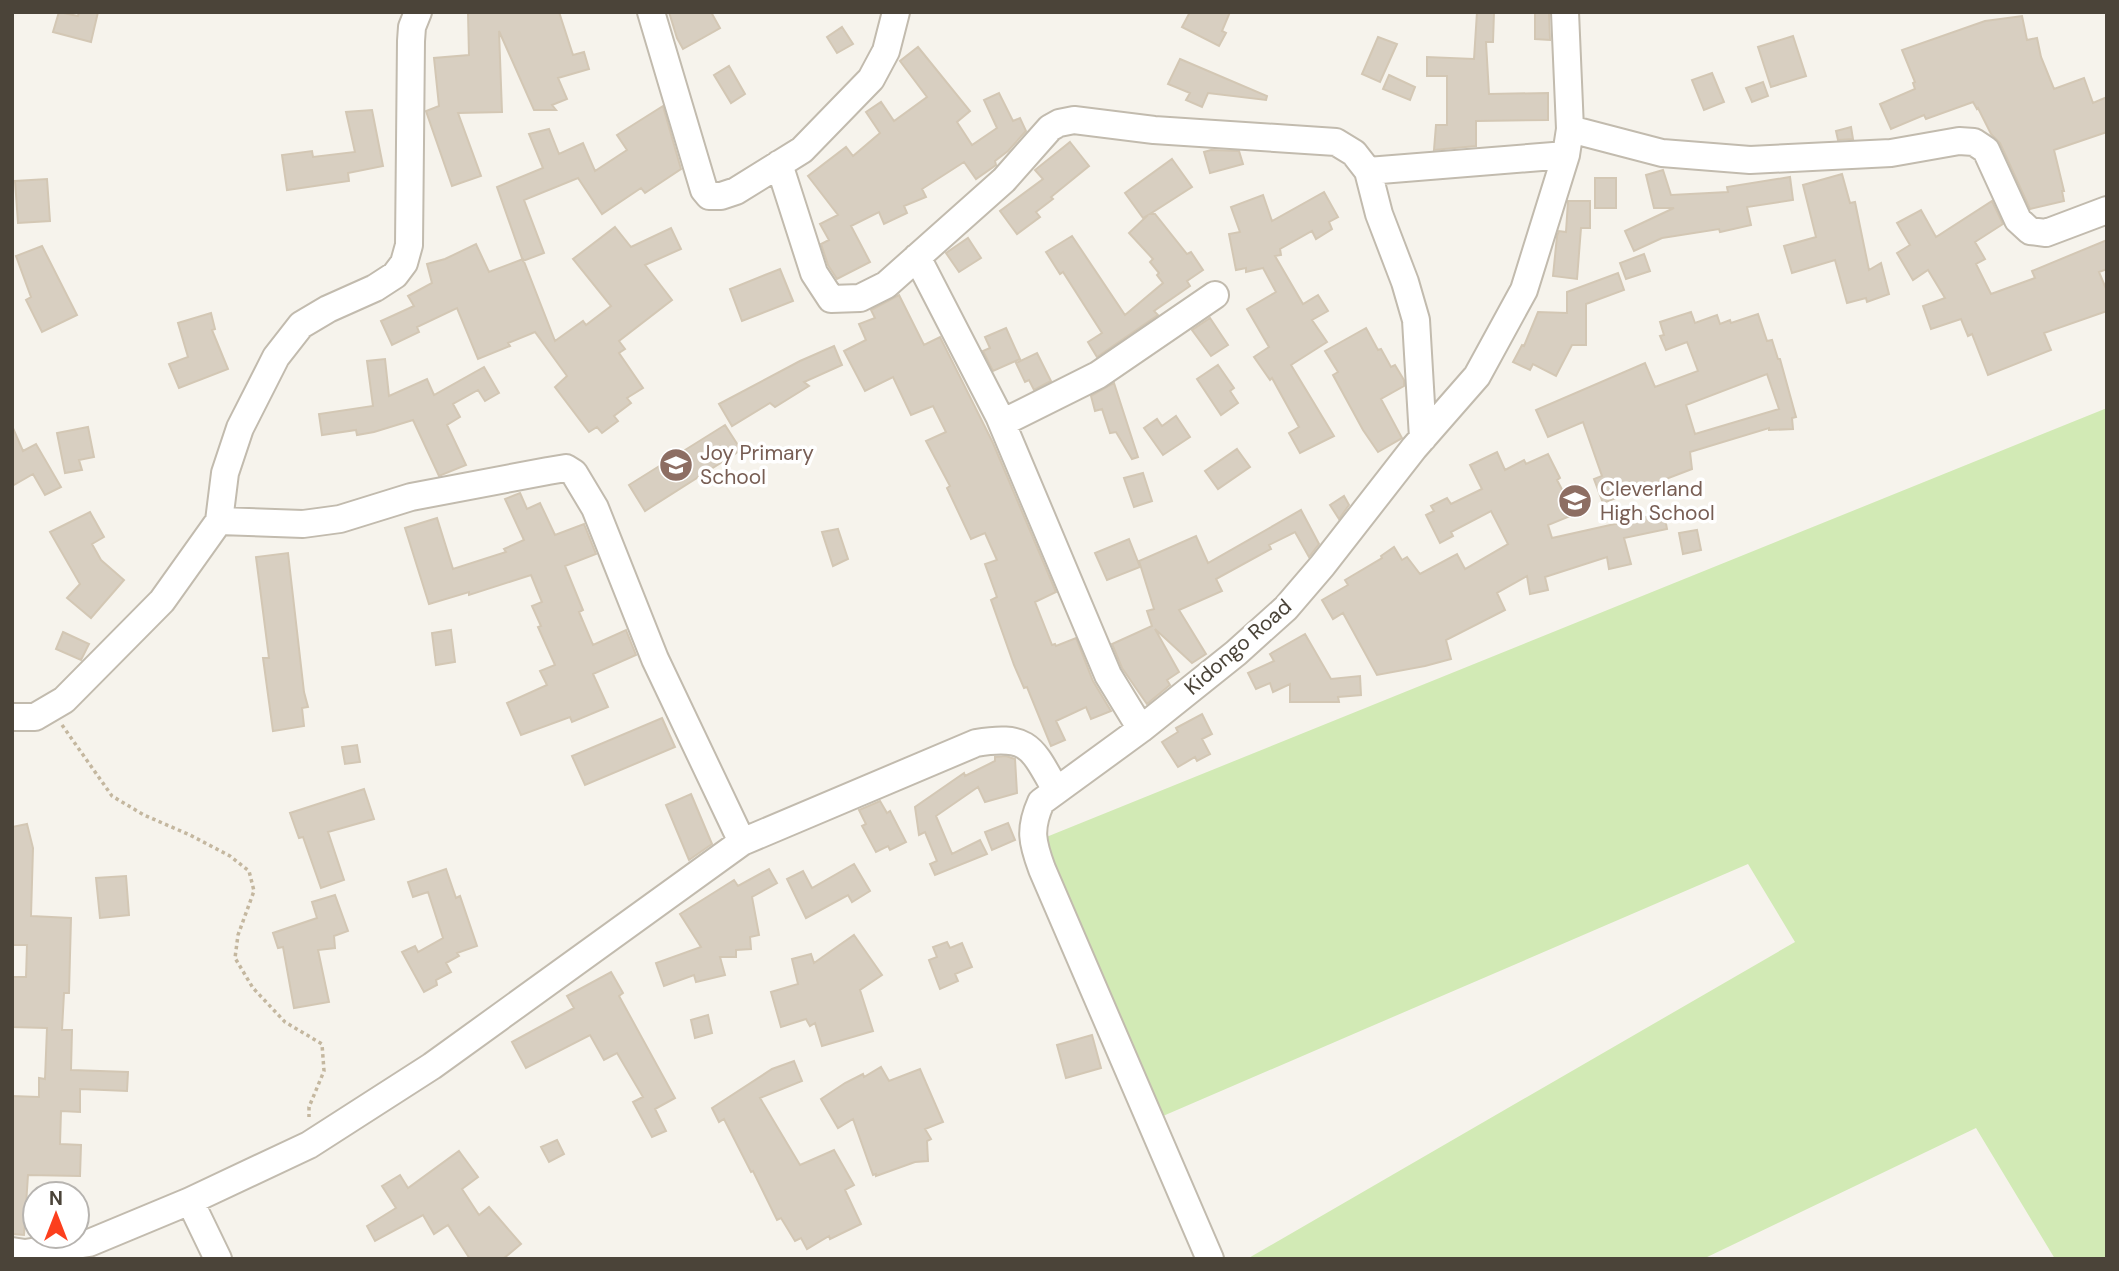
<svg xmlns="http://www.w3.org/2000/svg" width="2119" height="1271" font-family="'DM Sans',sans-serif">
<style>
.green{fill:#d2eab5}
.building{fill:#d8cfc1;stroke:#d3c7b4;stroke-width:2;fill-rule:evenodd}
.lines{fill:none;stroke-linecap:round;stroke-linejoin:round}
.minor-casing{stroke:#c2bbae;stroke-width:30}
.path{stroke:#c4b79f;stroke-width:3.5;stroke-dasharray:3.5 3.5;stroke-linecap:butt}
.minor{stroke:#fff;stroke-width:26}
.labels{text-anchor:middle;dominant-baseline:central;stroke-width:7;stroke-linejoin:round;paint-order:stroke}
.education-label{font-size:21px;fill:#785e54;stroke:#fff;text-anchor:start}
.street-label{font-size:21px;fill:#4b4439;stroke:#fff}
</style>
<rect width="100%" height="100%" fill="#f6f3ec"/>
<!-- green -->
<path class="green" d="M2107,408V1259H2055L1976,1128L1703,1259H1247L1795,942L1748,864L1163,1116L1034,842Z"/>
<!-- building -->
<path class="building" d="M59,12L78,16L79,12H98L91,42L53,32Z
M468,12H559L573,55L584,52L589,69L558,78L567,99L552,105L556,110H534L499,31L502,112L458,113L481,176L452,186L426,111L439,106L434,58L469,55Z
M669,12H711L720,28L683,49L677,38Z
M1190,12H1230L1222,31L1226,33L1219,46L1182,27Z
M1477,12H1494L1493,42H1486L1489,94L1548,93V120L1476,121V146L1434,150L1436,125H1447V76H1427V57L1474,59Z
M1535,12H1549L1550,40L1535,39Z
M2022,16L2027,40L2037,38L2041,57L2054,89L2084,78L2093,103L2107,97V132L2054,150L2064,191H2062L2064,201L2030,209L2000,143L1991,134L1978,108L1977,109L1973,102L1926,119L1924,115L1891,129L1880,104L1915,89L1913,83L1915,82L1902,50L1985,21Z
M842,27L853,44L837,53L827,37Z
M1793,36L1806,76L1771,87L1758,47Z
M1378,37L1397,44L1380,82L1362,74Z
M918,47L970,111L957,122L972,145L997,128L984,100L999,93L1013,121L1020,118L1026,131L1008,151L995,161L996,165L976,179L964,162L922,189L926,197L904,206L907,213L884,224L879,212L851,226L870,262L837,279L828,265L821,244L829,240L820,224L838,215L808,176L846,147L853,156L880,133L866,112L881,102L894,121L927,97L900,61Z
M1180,59L1267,96L1266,100L1208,93L1202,107L1186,100L1190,93L1168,84Z
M729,66L745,94L731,103L714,75Z
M1712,73L1724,102L1704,110L1692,80Z
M1389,75L1415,87L1410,100L1383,89Z
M1763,82L1768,96L1752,102L1746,88Z
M663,106L681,169L645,193L641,188L602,214L578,178L524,200L544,253L523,261L497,187L543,168L529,134L549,129L559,154L583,143L595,171L627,150L617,135Z
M372,110L383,166L348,173L349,181L287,190L282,155L312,151L313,157L355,152L346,112Z
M1851,127L1853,139L1838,140L1836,131Z
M1070,142L1089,166L1051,197L1053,199L1036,212L1040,217L1017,234L1000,211L1043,179L1035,170Z
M1211,150L1239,151L1243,164L1210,173L1204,152Z
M1172,159L1192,187L1150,214H1155L1187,254L1191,252L1203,270L1187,281L1190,286L1154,311L1158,315L1097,357L1088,342L1102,333L1063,272L1060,274L1046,252L1072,236L1125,315L1163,283L1157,275L1159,273L1150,262L1153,259L1129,233L1148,215L1143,218L1125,193Z
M1663,170L1671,195L1728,192L1727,187L1790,177L1793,200L1747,207L1751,225L1720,232L1719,229L1662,238L1634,251L1625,231L1674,208H1654L1646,175Z
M1842,174L1850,203L1855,202L1869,270L1881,263L1889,294L1867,302L1866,298L1847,303L1835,260L1792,273L1784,246L1816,237L1803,185Z
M1595,178H1616V208H1595Z
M47,179L50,221L18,223L15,181Z
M1324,192L1338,217L1329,222L1332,229L1316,239L1312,231L1280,249L1281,255L1275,256L1303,304L1318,295L1328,311L1312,320L1327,342L1291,365L1334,436L1300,453L1289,433L1299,427L1272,378L1270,380L1254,357L1269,347L1247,309L1276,292L1263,268L1246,272V268L1236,270L1229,234L1240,232L1231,207L1263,195L1272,221Z
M1568,201H1590V228H1581L1577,279L1553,276L1557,236L1559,231L1566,232Z
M1992,201L2003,224L1975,242L1985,259L1976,264L1991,294L2035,278L2032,271L2107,240V269L2099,272L2107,291V311L2044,333L2051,350L1988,375L1972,334L1968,336L1961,319L1931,329L1923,306L1945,298L1928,270L1913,280L1897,253L1910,245L1897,223L1921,210L1936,237Z
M615,227L631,247L671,228L681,249L645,265L672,300L619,341L625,349L619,353L643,388L627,398L631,403L614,416L618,421L602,433L597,427L589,432L555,387L567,376L535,332L508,343L510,346L478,359L457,308L417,327L419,332L392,345L381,321L414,306L408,296L432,283L427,264L445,259L476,244L489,272L523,259L555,341L583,321L586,325L611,306L573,259Z
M968,238L981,258L959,272L946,253Z
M42,246L77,315L42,332L26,300L31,297L16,256Z
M1644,254L1650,271L1626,279L1620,263Z
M780,269L793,301L742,321L730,289Z
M1618,273L1624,290L1586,304V345H1572L1556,376L1533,364L1530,370L1513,362L1522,345L1524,346L1538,312L1567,313V292Z
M899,295L924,345L940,337L993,443L1056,592L1035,602L1052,645L1055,644L1056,646L1076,638L1093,681L1111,711L1091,719L1086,707L1056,721L1065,740L1051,746L1027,687L1024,688L1014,665L991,600L997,597L985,564L997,560L985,533L971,539L947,488L950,486L926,441L946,432L933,406L911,415L893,377L865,391L844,351L866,340L859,324L875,318L871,310Z
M1691,312L1695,323L1717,315L1720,324L1730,320L1731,323L1758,314L1767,341L1772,340L1778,359H1780L1796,417L1792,418L1793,429L1769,430V428L1690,452L1692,469L1603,503L1594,479L1602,476L1583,422L1548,437L1536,410L1645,363L1655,387L1698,371L1687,342L1666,350L1660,336L1664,335L1660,322ZM1767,374L1779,409L1695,434L1686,405Z
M211,313L215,329L212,330L228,369L179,388L169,364L188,357L178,323Z
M1210,318L1228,345L1211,356L1192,330Z
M1006,328L1020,359L993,371L983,351L990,348L985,337Z
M1366,328L1378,350L1381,349L1391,367L1395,365L1404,380V386L1381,399L1402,438L1378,452L1363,430L1333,375L1338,372L1325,351Z
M834,346L842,365L804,382L809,386L775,407L770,403L732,426L719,404L800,361Z
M1037,353L1051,381L1034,390L1029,380L1025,382L1016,363Z
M385,359L389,396L427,379L434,395L484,367L499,393L485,401L478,390L453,404L460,417L447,425L466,465L439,476L413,420L374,432L357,435L356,430L322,435L319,414L373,406L367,361Z
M1218,365L1234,388L1230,391L1238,403L1221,415L1197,379Z
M1114,383L1138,457L1132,459L1116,432L1110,433L1102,409L1095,411L1091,396Z
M1176,416L1190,437L1163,455L1144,428L1157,419L1162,426Z
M725,425L741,450L645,511L629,485Z
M12,426L23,451L36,444L61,487L45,495L33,474L12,486Z
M88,427L94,457L79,460L82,470L65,473L57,433Z
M1237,449L1250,467L1218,489L1205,471Z
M1497,452L1505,470L1524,460L1526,464L1548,454L1560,478L1557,480L1575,514L1548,525L1552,538L1664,513L1667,529L1624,538L1631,564L1609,569L1607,557L1545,577L1548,590L1530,594L1527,576L1497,593L1505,610L1446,640L1451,659L1425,666L1377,675L1343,613L1333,619L1322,600L1348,585L1345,580L1382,558L1381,556L1394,547L1402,560L1407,557L1420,574L1457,554L1465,569L1508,544L1491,511L1451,532L1453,536L1440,543L1426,515L1434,511L1431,506L1447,498L1451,504L1482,489L1470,465Z
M1143,473L1152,501L1134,507L1124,478Z
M520,493L527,509L540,503L555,535L584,524L596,554L565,566L583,610L579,612L593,645L626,630L636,655L593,674L608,707L572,722L570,717L521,735L507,703L547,685L540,671L555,665L538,627L541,626L532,606L542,602L531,575L469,595V592L429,604L405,528L437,518L453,569L506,552L504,549L524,540L505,499Z
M1344,496L1349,505L1339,519L1330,505Z
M1301,510L1319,544L1309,557L1295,532L1269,545L1271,549L1216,579L1222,591L1179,610L1206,654L1192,663L1155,629L1179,672L1167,680L1170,685L1147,704L1122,668L1112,644L1152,626L1147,611L1154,609L1139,561L1196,536L1208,563Z
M90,512L104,537L92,544L101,560L124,580L91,618L67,598L80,584L50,532Z
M838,529L848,559L833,566L822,532Z
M1697,530L1701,550L1683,554L1679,533Z
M1129,539L1140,567L1107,580L1095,553Z
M288,553L304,692L308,707L302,708L304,726L273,731L263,658H269L256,557Z
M451,630L455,662L436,665L432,633Z
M63,632L89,644L81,660L56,649Z
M1305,634L1331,679L1360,676L1361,695L1338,697L1339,702H1290V684L1273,692L1270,683L1256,689L1248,673L1274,661L1270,654Z
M1202,714L1212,734L1202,739L1210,754L1197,761L1195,757L1178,767L1162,742L1178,732L1176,728Z
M662,718L675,747L585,785L572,756Z
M357,745L360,762L345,764L342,747Z
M1006,756L1015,759L1017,793L985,802L978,787L936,816L952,854L980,840L987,854L935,875L930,864L937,861L925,832L919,835L915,807L964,773L965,776L995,761V757Z
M364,789L374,819L328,832L344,880L321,888L303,837L299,838L290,813Z
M691,794L712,844L689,860L666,805Z
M880,801L887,813L890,811L906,842L890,850L888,846L876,852L862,826L866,824L859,810Z
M1008,823L1015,840L992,850L985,832Z
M27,824L33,848L31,916L71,918L69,993H64L62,1030H72L71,1070L128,1072L127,1091L80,1089V1112L61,1111L60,1144L81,1145L80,1176L28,1175L24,1235L12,1234V1096L39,1097V1078L45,1079L47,1028L12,1027V977H26L27,945H12V827Z
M854,864L870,891L852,902L848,895L806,918L787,879L803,871L812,888Z
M446,869L456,898L460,896L477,946L457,953L459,956L446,963L451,972L436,980L437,985L424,992L402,952L415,946L418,952L443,938L428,892L413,897L408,882Z
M769,869L777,883L752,897L759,935L750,937L751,949L736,950V957H720L725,975L696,982L694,975L664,986L656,963L701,947L680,914L734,880L738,886Z
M126,876L129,915L100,918L96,878Z
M335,895L348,931L334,936L335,948L318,950L329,1002L294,1008L283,947L278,948L273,933L317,918L312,902Z
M854,935L882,975L860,990L873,1031L822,1046L815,1023L810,1026L806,1019L781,1027L771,992L798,984L792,959L811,954L814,963Z
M947,942L950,948L962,943L972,967L955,974L958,981L940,989L929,960L937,957L933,947Z
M611,972L623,993L619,996L675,1098L655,1109L666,1131L652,1137L633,1102L643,1097L617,1053L604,1060L590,1035L526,1068L512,1042L574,1008L567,996Z
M708,1015L712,1033L695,1038L691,1020Z
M1092,1035L1101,1068L1066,1078L1057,1045Z
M794,1061L802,1081L760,1098L800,1165L834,1150L854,1185L845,1190L861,1224L830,1239L829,1236L807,1249L801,1238L795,1241L781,1218L777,1220L753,1171L751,1172L724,1119L719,1122L712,1108L772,1069Z
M881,1067L889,1081L920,1069L943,1122L925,1129L931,1139L927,1141L928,1161L915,1162L876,1176V1174L873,1175L853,1119L838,1128L821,1099L845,1083L863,1074L864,1077Z
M557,1140L564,1154L549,1162L541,1147Z
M459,1151L478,1177L462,1189L479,1215L489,1207L521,1244L503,1259H470L448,1225L434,1234L423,1215L375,1241L367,1226L396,1208L382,1186L400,1175L408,1188Z"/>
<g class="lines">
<!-- minor casing -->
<g class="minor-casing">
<path id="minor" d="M651,12L704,190L709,196H721L736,191L802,150L871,79L886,51L896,12
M1570,129L1662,153L1750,160L1891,153L1959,141L1974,142L1986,150L2018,220L2030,231L2046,233L2107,210
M779,164L814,273L831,299L860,298L886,285L1004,180L1050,128L1059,123L1074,120L1154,130L1336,142L1354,153L1368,171L1379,214L1405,282L1416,320L1423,438
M1368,171L1566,155
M917,257L999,416L1108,675L1141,729
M1002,423L1098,375L1215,295
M219,521L303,524L340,519L411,497L548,471L566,468L574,473L595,508L655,659L742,842
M12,717H35L64,700L162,601L219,521L225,473L240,428L276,357L301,325L328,309L375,288L395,275L404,263L409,245L411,41L412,27L418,12
M190,1201L218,1259
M12,1251L25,1253L89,1243L190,1201L309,1145L432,1066L742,842L976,743C1029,734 1032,748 1056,790
M1210,1259L1042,869C1032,842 1029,829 1041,802L1141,729L1236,653L1286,608L1322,566L1414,448L1477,376L1524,290L1566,155L1570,129L1565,12"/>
</g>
<!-- path -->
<path class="path" d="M62,725L112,796L144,815L190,835L230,856L249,871L254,891L238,935L235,958L253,988L285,1022L322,1044L324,1071L309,1107V1117"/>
<!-- minor -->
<use href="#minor" class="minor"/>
</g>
<!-- icons -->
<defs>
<g id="school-disc" transform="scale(1.75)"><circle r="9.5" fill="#8d6e63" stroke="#fff"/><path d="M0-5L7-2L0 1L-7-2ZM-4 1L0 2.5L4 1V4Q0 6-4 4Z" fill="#fff"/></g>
</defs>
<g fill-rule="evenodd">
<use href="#school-disc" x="676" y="465"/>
<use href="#school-disc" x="1575" y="501"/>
</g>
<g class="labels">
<!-- education labels -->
<g class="education-label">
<text x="700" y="453">Joy Primary<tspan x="700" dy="24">School</tspan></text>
<text x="1600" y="489">Cleverland<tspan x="1600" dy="24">High School</tspan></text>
</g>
<!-- street labels -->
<g class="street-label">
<text transform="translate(1238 647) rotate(-41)">Kidongo Road</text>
</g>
</g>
<!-- border -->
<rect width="2119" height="1271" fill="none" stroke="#4b4439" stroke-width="28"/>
<!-- north arrow -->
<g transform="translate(56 1215)"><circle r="33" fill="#ffffff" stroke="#b7b4b0" stroke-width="2"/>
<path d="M0-5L12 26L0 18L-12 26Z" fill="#fc3f1d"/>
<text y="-10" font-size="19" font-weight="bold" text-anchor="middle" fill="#4b4439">N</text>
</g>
</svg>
